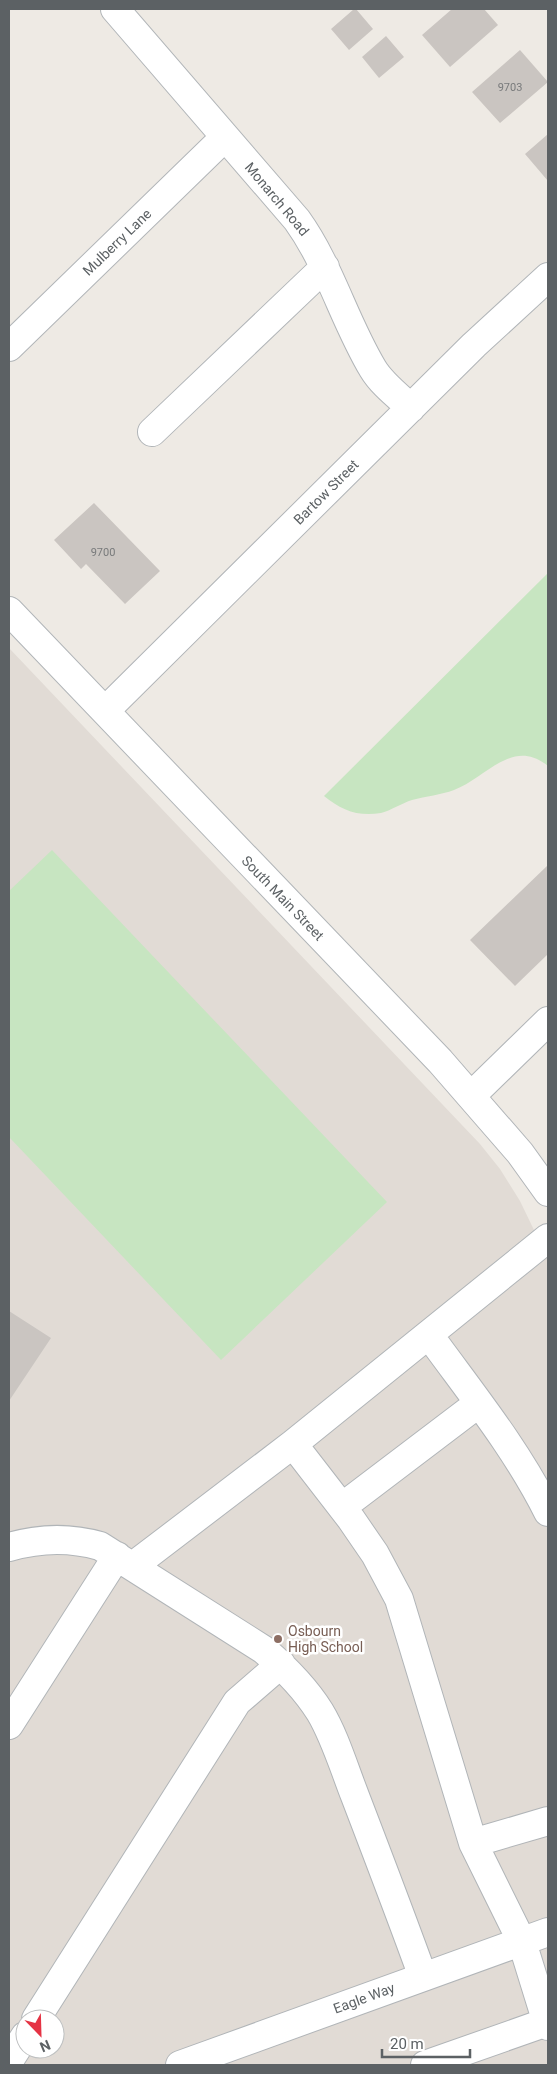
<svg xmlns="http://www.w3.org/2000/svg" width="557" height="2074" font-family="Roboto,sans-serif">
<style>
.education{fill:#e1dbd5;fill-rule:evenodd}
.green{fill:#c7e5c1}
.building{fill:#cac5c1}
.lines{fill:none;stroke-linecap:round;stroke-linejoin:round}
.minor-casing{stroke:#b1b5b8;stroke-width:30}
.minor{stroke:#fff;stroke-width:28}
.education-dot{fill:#8d6e63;stroke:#fff;stroke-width:2}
.labels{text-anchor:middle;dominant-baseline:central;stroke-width:5;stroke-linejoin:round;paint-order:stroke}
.number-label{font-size:11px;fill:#787a7b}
.street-label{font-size:14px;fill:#5c6164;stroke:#fff}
.education-label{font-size:14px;fill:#785e54;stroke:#fff;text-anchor:start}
</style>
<rect width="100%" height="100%" fill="#eeeae4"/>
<!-- education -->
<path class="education" d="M9,648L480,1144L500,1169L520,1201L548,1259V2065H9ZM25,2019H55V2049H25Z"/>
<!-- green -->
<path class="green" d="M548,573V766C512,737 486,778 454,790C441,795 426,796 412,800C402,803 392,810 381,813C358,817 341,810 324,796Z
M52,850L387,1202L221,1360L9,1137V891Z"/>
<!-- building -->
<path class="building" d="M354,9H356L373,29L349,50L331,29Z
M452,9H484L498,25L450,67L422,35Z
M386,36L404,57L379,78L362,57Z
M520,50L548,82L500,123L472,92Z
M548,134V181L525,154Z
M94,503L160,571L125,604L86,564L81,569L54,540Z
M547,866L548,954L515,986L470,940Z
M9,1311L51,1338L9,1401Z"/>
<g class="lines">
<!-- minor casing -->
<g class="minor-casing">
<path id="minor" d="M115,9L297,220C330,266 344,321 373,369C382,384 398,396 411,408
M9,347L225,137
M152,432L325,267
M9,611L440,1061L520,1153L548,1192
M106,710L474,345L548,277
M471,1096L548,1021
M429,1335C471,1393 516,1448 548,1512
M293,1444L351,1519L375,1554L399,1599L473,1843L522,1942L548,2026
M342,1507L479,1403
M9,1547C40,1538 69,1537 100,1546L264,1650C285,1668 305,1688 320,1712C335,1737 344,1768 355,1796C378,1856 401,1916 423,1977
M133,1566L293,1444L548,1238
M9,1725L117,1556
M473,1843L548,1821
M36,2019L237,1702L281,1664
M9,2061L25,2036
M180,2065L548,1932
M425,2065L547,2022"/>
</g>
<!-- minor -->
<use href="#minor" class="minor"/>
</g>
<!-- markers -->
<circle class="education-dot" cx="278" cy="1639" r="5"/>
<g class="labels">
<!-- number labels -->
<g class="number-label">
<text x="510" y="87">9703</text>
<text x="103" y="552">9700</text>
</g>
<!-- street labels -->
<g class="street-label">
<text transform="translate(277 199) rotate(50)">Monarch Road</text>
<text transform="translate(117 242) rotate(-44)">Mulberry Lane</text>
<text transform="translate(326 492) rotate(-45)">Bartow Street</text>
<text transform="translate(283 898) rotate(46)">South Main Street</text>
<text transform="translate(364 1998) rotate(-20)">Eagle Way</text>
</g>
<!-- education labels -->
<g class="education-label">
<text x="288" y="1631">Osbourn<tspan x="288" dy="16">High School</tspan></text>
</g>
</g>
<!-- border -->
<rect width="557" height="2074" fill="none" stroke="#5c6164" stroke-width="20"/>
<!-- north arrow -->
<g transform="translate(40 2034) rotate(157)"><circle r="24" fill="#ffffff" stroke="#bec0c1"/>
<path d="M0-4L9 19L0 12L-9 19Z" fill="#e53344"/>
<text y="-8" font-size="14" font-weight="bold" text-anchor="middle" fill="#5c6164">N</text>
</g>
<!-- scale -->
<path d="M382 2049v8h88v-8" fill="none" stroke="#5c6164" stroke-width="2.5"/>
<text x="390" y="2049" font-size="15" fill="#5c6164" stroke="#ffffff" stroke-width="4" paint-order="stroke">20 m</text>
</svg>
